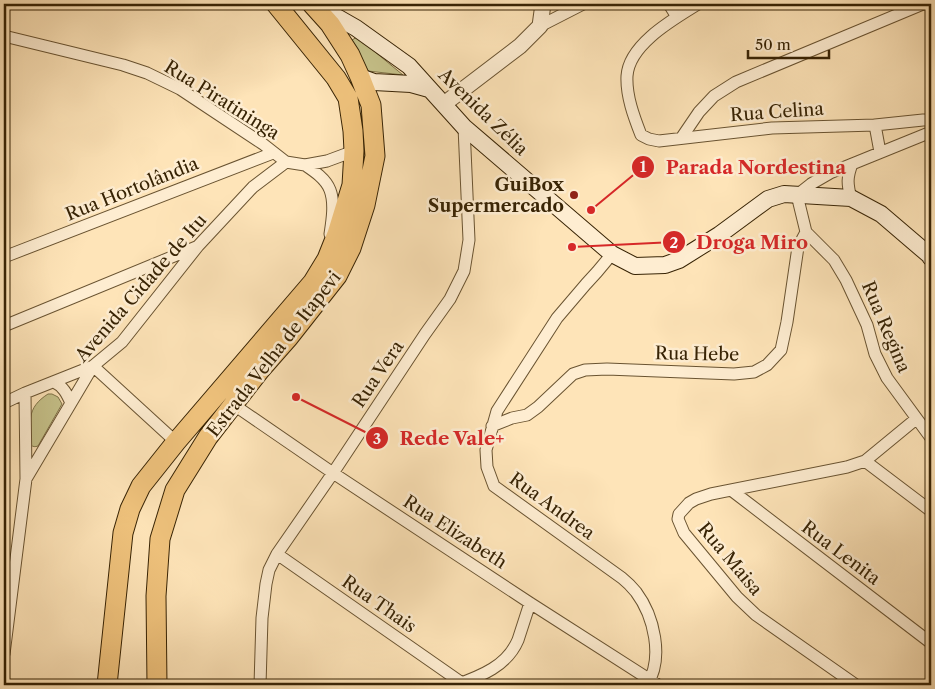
<svg xmlns="http://www.w3.org/2000/svg" width="935" height="689" font-family="'Libre Caslon Text',serif">
<style>
.green{fill:#c6c28a;stroke:#7e7247}
.lines{fill:none;stroke-linecap:round;stroke-linejoin:round}
.minor-casing{stroke:#695331;stroke-width:13}
.tertiary-casing{stroke:#695331;stroke-width:17}
.secondary-casing{stroke:#372304;stroke-width:18}
.primary-casing{stroke:#372304;stroke-width:21}
.minor{stroke:#feedd1;stroke-width:11}
.tertiary{stroke:#feedd1;stroke-width:15}
.secondary{stroke:#feedd1;stroke-width:16}
.primary{stroke:#efc27c;stroke-width:19}
.poi-dot{fill:#8f2418;stroke:#feedd1;stroke-width:2}
.labels{text-anchor:middle;dominant-baseline:central;stroke-width:5;stroke-linejoin:round;paint-order:stroke}
.street-label{font-size:18px;fill:#372304;stroke:#feedd1}
.poi-label{font-size:18px;font-weight:bold;fill:#372304;stroke:#feedd1;text-anchor:end}
.leader{fill:none;stroke:#d62828;stroke-width:2}
.callout-dot{fill:#d62828;stroke:#feedd1;stroke-width:2}
.mark-label{font-size:15px;text-anchor:middle;font-weight:bold;fill:#fff}
.callout-label{font-size:19px;text-anchor:middle;font-weight:bold;fill:#d62828;stroke:#feedd1;stroke-width:5;stroke-linejoin:round;paint-order:stroke}
</style>
<rect width="100%" height="100%" fill="#fee4b8"/>
<filter id="stains"><feTurbulence type="fractalNoise" baseFrequency=".004" numOctaves="4"/><feColorMatrix values="0 0 0 0 .2 0 0 0 0 .09 0 0 0 0 .02 0 0 0 .5 -.17"/></filter>
<radialGradient id="worn" r=".72"><stop offset=".6" stop-color="#630" stop-opacity="0"/><stop offset="1" stop-color="#630" stop-opacity=".3"/></radialGradient>
<!-- green -->
<path class="green" d="M357,37L403,75L368,71L352,40Z
M48,394H52L58,397L62,404L38,446C35,447 33,447 31,445C30,422 26,408 48,394Z"/>
<g class="lines">
<!-- minor casing -->
<g class="minor-casing">
<path id="minor" d="M669,4L677,17
M698,4C674,19 629,44 627,76C626,96 634,117 641,135L649,139L659,141L772,128L875,125L923,120H931
M540,26L583,4
M4,36L123,65L147,73L180,89L263,144L286,162L305,165L327,161L354,151
M875,125L880,152
M682,137L699,112L714,96L736,82L923,4
M305,165C314,171 326,179 330,190C335,203 332,221 330,234
M851,198C847,184 847,177 852,164
M806,232L834,260L846,280L867,325L875,354L887,378L931,438
M612,254L597,272L586,284L557,318L497,411L486,450L487,467L494,486L622,578C627,582 632,587 636,592C654,616 664,658 647,685
M4,257L273,153
M4,326L196,247
M93,366L176,442
M54,382C63,386 67,394 71,403
M25,393L26,479
M4,403L25,393L93,366
M234,405L333,473L530,603L658,685
M492,426L512,418L527,415L538,407L573,374L585,370L607,369L734,374L754,372L767,365L781,350L787,322L798,247L806,232L797,195L811,184L830,173L931,132
M865,461L931,511
M731,490L931,643
M277,554L462,683
M4,654L26,479L93,366L122,342L198,246L253,187L286,162
M260,685L262,618L266,584L269,570L277,554L333,473L425,334L450,299L464,271L469,240L464,127
M456,685C481,676 507,666 518,640C522,628 526,615 530,603
M856,685L756,615L737,597L684,533L678,519L679,514L689,503L696,499L711,494L847,467L865,461L916,419"/>
</g>
<!-- tertiary casing -->
<g class="tertiary-casing">
<path id="tertiary" d="M444,104L520,46L540,26L543,4"/>
</g>
<!-- secondary casing -->
<g class="secondary-casing">
<path id="secondary" d="M317,8L328,12L356,28L409,66L464,127L612,254L635,266L665,265L679,260L719,235L768,199L784,194L851,198L881,214L929,255L931,258
M360,77L374,82L411,84L429,89"/>
</g>
<!-- primary casing -->
<g class="primary-casing">
<path id="primary" d="M107,685L123,533L130,509L141,486L176,442L313,282L327,259L337,234L352,185L354,151L353,131L348,98L336,78L276,4
M157,685L156,596L160,539L175,490L208,437L260,370L289,337L337,276L351,248L365,205L375,156L371,105L360,77L350,55L330,24L312,4"/>
</g>
<!-- minor -->
<use href="#minor" class="minor"/>
<!-- tertiary -->
<use href="#tertiary" class="tertiary"/>
<!-- secondary -->
<use href="#secondary" class="secondary"/>
<!-- primary -->
<use href="#primary" class="primary"/>
</g>
<!-- markers -->
<circle class="poi-dot" cx="574" cy="195" r="5"/>
<g class="labels">
<!-- street labels -->
<g class="street-label">
<text transform="translate(222 100) rotate(32)">Rua Piratininga</text>
<text transform="translate(483 112) rotate(44)">Avenida Zélia</text>
<text transform="translate(777 112) rotate(-4)">Rua Celina</text>
<text transform="translate(132 189) rotate(-22)">Rua Hortolândia</text>
<text transform="translate(141 288) rotate(-49)">Avenida Cidade de Itu</text>
<text transform="translate(886 327) rotate(67)">Rua Regina</text>
<text transform="translate(274 354) rotate(-52)">Estrada Velha de Itapevi</text>
<text transform="translate(697 354) rotate(1)">Rua Hebe</text>
<text transform="translate(378 374) rotate(-56)">Rua Vera</text>
<text transform="translate(552 506) rotate(36)">Rua Andrea</text>
<text transform="translate(455 532) rotate(33)">Rua Elizabeth</text>
<text transform="translate(841 553) rotate(37)">Rua Lenita</text>
<text transform="translate(730 559) rotate(50)">Rua Maisa</text>
<text transform="translate(379 604) rotate(35)">Rua Thais</text>
</g>
<!-- poi labels -->
<g class="poi-label">
<text x="564" y="185">GuiBox<tspan x="564" dy="21">Supermercado</tspan></text>
</g>
</g>
<!-- callouts -->
<path class="leader" d="M591 210L643 167M572 247L674 242M296 397L377 438"/>
<g class="callout-dot">
<circle cx="591" cy="210" r="5"/>
<circle cx="572" cy="247" r="5"/>
<circle cx="296" cy="397" r="5"/>
<circle cx="643" cy="167" r="12"/>
<circle cx="674" cy="242" r="12"/>
<circle cx="377" cy="438" r="12"/>
</g>
<g class="mark-label">
<text x="643" y="172">1</text>
<text x="674" y="248">2</text>
<text x="377" y="444">3</text>
</g>
<g class="callout-label">
<text x="756" y="174">Parada Nordestina</text>
<text x="752" y="249">Droga Miro</text>
<text x="452" y="445">Rede Vale+</text>
</g>
<!-- margin -->
<rect width="935" height="689" fill="none" stroke="#fee4b8" stroke-width="20"/>
<rect x="5" y="5" width="925" height="679" fill="none" stroke="#372304" stroke-width="2.5"/>
<rect x="10" y="10" width="915" height="669" fill="none" stroke="#372304"/>
<!-- scale -->
<path d="M748 50v8h81v-8" fill="none" stroke="#372304" stroke-width="2.5"/>
<text x="755" y="50" font-size="15" fill="#372304" stroke="#feedd1" stroke-width="4" paint-order="stroke">50 m</text>
<rect width="100%" height="100%" filter="url(#stains)"/>
<rect width="100%" height="100%" fill="url(#worn)"/>
</svg>
